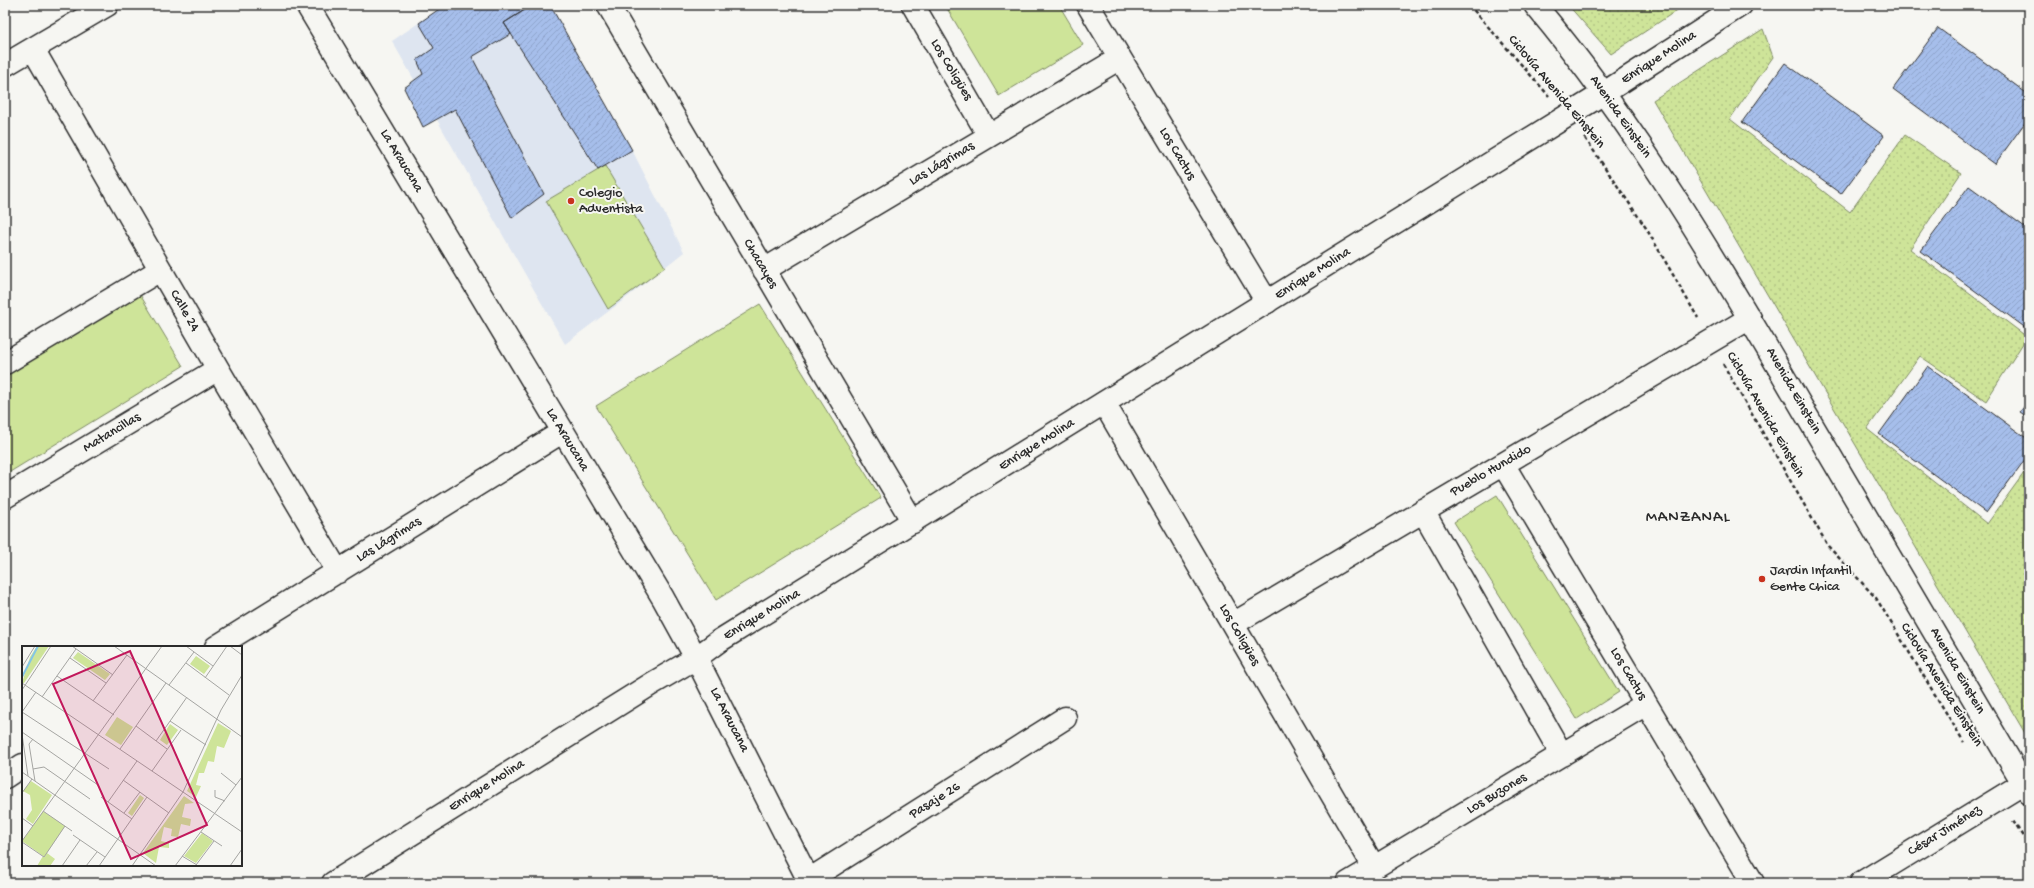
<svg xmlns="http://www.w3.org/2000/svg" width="2034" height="888" font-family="'Gochi Hand',sans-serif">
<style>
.built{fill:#dee5f0}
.grass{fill:#cee499;stroke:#7c8862}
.park{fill:url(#park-dots);stroke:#7c8862}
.building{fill:url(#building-hatch);stroke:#2b2b2b}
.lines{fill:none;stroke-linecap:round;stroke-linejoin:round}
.street-casing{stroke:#2b2b2b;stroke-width:25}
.secondary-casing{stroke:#2b2b2b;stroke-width:25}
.path{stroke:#2b2b2b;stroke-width:2.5;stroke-dasharray:4 3;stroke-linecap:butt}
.street{stroke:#f6f6f2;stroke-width:22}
.secondary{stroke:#f6f6f2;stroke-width:22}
.poi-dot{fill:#c8321e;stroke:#f6f6f2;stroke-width:1.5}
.labels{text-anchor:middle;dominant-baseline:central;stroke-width:4;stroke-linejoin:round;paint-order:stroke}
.street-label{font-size:14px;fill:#2b2b2b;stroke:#f6f6f2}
.poi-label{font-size:14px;fill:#2b2b2b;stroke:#f6f6f2;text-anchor:start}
.quarter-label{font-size:16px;letter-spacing:1px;fill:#2b2b2b;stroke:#f6f6f2}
.inset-river{fill:none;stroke:#85c5e5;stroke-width:2}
.inset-road{fill:none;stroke:#a5a5a2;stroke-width:1}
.view{fill:#c2185b;fill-opacity:0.15;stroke:#c2185b;stroke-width:2}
.inset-edge{fill:none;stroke:#2b2b2b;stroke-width:2}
</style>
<defs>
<pattern id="park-dots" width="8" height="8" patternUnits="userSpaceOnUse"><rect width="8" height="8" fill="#cee499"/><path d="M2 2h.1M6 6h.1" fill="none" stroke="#b1c484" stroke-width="1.8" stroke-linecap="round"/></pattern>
<pattern id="building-hatch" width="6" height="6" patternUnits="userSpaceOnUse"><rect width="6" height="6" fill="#a6beeb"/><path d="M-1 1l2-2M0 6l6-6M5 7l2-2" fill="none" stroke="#8fa3ca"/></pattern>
</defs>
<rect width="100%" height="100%" fill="#f6f6f2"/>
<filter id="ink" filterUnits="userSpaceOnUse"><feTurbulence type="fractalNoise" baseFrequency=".025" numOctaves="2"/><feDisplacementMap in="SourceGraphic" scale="8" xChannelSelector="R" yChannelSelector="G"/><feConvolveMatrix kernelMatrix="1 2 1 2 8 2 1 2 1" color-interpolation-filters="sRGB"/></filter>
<g filter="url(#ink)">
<!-- built -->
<path class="built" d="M445,5H547L630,146L684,252L621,302L565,344L392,41Z"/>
<!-- grass -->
<path class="grass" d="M945,5H1059L1083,45L999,96Z
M605,166L665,267L608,309L546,201Z
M139,293L183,366L5,475V376Z
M760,304L881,498L716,600L596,406Z
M1497,495L1619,692L1577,719L1454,522Z"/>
<!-- park -->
<path class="park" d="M1568,5H1685L1611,54Z
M1763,29L1773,57L1730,119L1850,212L1905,135L1961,173L1910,249L2027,337L1986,401L1920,356L1867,429L1987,524L2029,466V740L1653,100Z"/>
<!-- building -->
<path class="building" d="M445,5H528L529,7L504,23L511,34L472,57L544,194L512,218L455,109L423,127L404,88L423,74L417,60L434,48L419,23Z
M533,5H550L632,150L598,170L504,23Z
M1938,28L2029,95V117L1995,164L1893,89Z
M1785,63L1884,136L1841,194L1742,122Z
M1969,186L2029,230V326L2027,329L1921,251Z
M1928,366L2029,440V454L1986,513L1879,434Z
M2029,400V418L2020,412Z"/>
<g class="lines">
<!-- street casing -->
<g class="street-casing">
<path id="street" d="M608,5L913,522
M913,5L989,136
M1088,5L1267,302
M33,49L218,369L338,572
M5,65L107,5
M764,270L1120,58
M5,363L160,270
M1104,403L1374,867
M1503,464L1753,883
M5,497L218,369
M1423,511L1562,755
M1233,624L1750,318
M216,647L562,432
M696,658L810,883
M5,777L23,765
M804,883L1065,718
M1348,883L1646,704
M1861,883L2029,780"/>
</g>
<!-- secondary casing -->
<g class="secondary-casing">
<path id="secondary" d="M307,5L663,598L696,658
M1535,5C1638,128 1720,267 1801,406C1877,535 1953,664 2029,793
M333,883L653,683L696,658L719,641L1604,93L1741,5"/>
</g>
<!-- path -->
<path class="path" d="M1469,5L1549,96
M1585,138L1646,228L1698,318
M1723,364L1828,546L1876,598L1964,742
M2013,821L2029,846"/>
<!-- street -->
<use href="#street" class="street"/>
<!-- secondary -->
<use href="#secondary" class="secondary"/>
</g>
</g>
<!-- markers -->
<g class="poi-dot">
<circle cx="571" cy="201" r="4"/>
<circle cx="1762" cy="579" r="4"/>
</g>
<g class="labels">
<!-- street labels -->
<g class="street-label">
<text transform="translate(1659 58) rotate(-33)">Enrique Molina</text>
<text transform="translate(951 70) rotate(59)">Los Coligües</text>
<text transform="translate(1556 92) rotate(50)">Ciclovía Avenida Einstein</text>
<text transform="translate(1620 117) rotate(55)">Avenida Einstein</text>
<text transform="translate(1177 154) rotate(59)">Los Cactus</text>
<text transform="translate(401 161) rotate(59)">La Araucana</text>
<text transform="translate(942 164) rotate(-31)">Las Lágrimas</text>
<text transform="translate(760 264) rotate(59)">Chacayes</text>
<text transform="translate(1313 274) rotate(-32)">Enrique Molina</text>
<text transform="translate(184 311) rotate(60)">Calle 24</text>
<text transform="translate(1793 391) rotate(60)">Avenida Einstein</text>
<text transform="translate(1765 415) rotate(60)">Ciclovía Avenida Einstein</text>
<text transform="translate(112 433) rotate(-31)">Matancillas</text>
<text transform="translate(567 440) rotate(59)">La Araucana</text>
<text transform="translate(1037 445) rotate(-32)">Enrique Molina</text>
<text transform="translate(1491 471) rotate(-30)">Pueblo Hundido</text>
<text transform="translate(389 540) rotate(-32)">Las Lágrimas</text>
<text transform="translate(762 615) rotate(-31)">Enrique Molina</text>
<text transform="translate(1239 635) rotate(60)">Los Coligües</text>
<text transform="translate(1957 671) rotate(60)">Avenida Einstein</text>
<text transform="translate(1628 674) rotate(59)">Los Cactus</text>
<text transform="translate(1941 685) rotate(58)">Ciclovía Avenida Einstein</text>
<text transform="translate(729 720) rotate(63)">La Araucana</text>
<text transform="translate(487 786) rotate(-32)">Enrique Molina</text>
<text transform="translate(1497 794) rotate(-31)">Los Buzones</text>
<text transform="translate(935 801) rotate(-32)">Pasaje 26</text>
<text transform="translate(1945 831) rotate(-32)">César Jiménez</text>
</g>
<!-- poi labels -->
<g class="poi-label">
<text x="579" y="193">Colegio<tspan x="579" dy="16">Adventista</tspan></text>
<text x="1770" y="571">Jardin Infantil<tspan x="1770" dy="16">Gente Chica</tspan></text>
</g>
<!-- quarter labels -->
<g class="quarter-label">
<text x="1688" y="518">MANZANAL</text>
</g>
</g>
<!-- overview -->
<g transform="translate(22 646)">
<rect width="220" height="220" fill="#f6f6f2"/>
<path d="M15,0H27L2,37H0L8,11ZM56,6L88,28L83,34L51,12ZM174,10L188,20L182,28L168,18ZM95,71L111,81L99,99L83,89ZM148,78L156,84L145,99L138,94ZM118,149L122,152L110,170L106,167ZM180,187L191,195L174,217L162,210Z" fill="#cee499"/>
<path d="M196,77L209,85L202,102L195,100L192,116L186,115L182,127H177L174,139L179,140L174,151L165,145ZM9,135L30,149L11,178L4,173L10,164L8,149L1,145ZM162,150L172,157L163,158L160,171L169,173L168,180L159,178L156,191L149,190L150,183L142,181L139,195L147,197V202L137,201L134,217L121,207ZM21,165L43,180L25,207L33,213L28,220H15L21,210L0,195Z" fill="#cee499"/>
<path class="inset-river" d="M0,31L16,0"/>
<path class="inset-road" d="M50,0L91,29M92,0L220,91M164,0L191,20M208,0L220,9M48,12L84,37M164,17L207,49M0,21L13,0M35,30L92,69M183,32L205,0M0,37L220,186M147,39L172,6M0,44L29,0M20,51L54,3M71,55L105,9M0,66L87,123M0,66L14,46M148,75L184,99M114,80L145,103M0,86L76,139M0,88L6,130M11,93L7,98L13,135M134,95L165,51M98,103L144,37M11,123L22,121L68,153M130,125L159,84M0,126L134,220M199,127L214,139M101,134L147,167M193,144V151L203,155M0,147L10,133M79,151L110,173M86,156L115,115M21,165L50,185M102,167L118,146M0,172L11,180M179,186L200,200M51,189L83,211M0,195L140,0M0,196L22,211L43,180M160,210L175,219M174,219L192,195M40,220L58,194M64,220L75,206M77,220L125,151M110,220L161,146L199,64L220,29M153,220L220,131M208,220L220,203"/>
<path class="view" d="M108,5L185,179L109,213L31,38Z"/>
<rect width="220" height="220" class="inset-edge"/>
</g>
<!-- margin -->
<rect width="2034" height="888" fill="none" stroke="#f6f6f2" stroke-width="20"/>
<rect x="10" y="10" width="2014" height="868" fill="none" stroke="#2b2b2b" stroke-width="1.5" filter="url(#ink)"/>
</svg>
